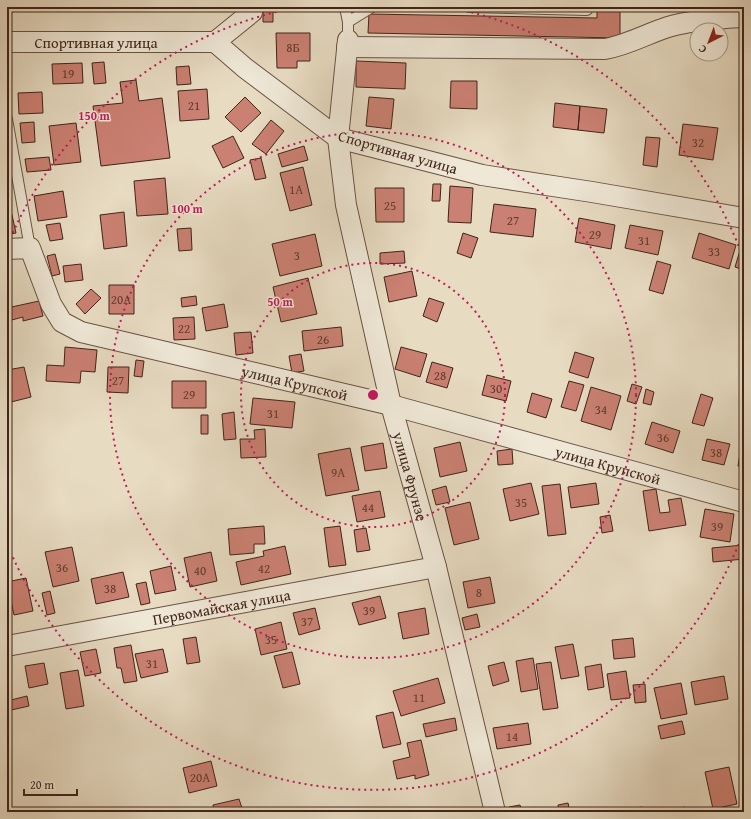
<svg xmlns="http://www.w3.org/2000/svg" width="751" height="819" font-family="'Gentium Book Plus',serif">
<style>
.building{fill:#ca8072;stroke:#402419}
.lines{fill:none;stroke-linecap:round;stroke-linejoin:round}
.service-casing{stroke:#6a5243;stroke-width:12}
.minor-casing{stroke:#6a5243;stroke-width:22}
.service{stroke:#efe8d7;stroke-width:10}
.minor{stroke:#efe8d7;stroke-width:20}
.ring{fill:none;stroke:#c2185b;stroke-width:2;stroke-dasharray:2 4}
.labels{text-anchor:middle;dominant-baseline:central;stroke-width:3;stroke-linejoin:round;paint-order:stroke}
.number-label{font-size:13px;fill:#623b2f}
.street-label{font-size:15px;fill:#402419;stroke:#efe8d7}
.centre{fill:#c2185b;stroke:#efe8d7;stroke-width:2}
.ring-label{font-size:12px;text-anchor:middle;font-weight:bold;fill:#c2185b;stroke:#efe8d7;stroke-width:3;stroke-linejoin:round;paint-order:stroke}
</style>
<rect width="100%" height="100%" fill="#e7dbc2"/>
<filter id="stains"><feTurbulence type="fractalNoise" baseFrequency=".005" numOctaves="4"/><feColorMatrix values="0 0 0 0 .2 0 0 0 0 .09 0 0 0 0 .02 0 0 0 .5 -.17"/></filter>
<radialGradient id="worn" r=".72"><stop offset=".6" stop-color="#630" stop-opacity="0"/><stop offset="1" stop-color="#630" stop-opacity=".3"/></radialGradient>
<!-- building -->
<path class="building" d="M263,7H273V22H263Z
M597,7H620V38L368,33L369,14L597,18Z
M276,33H310V61H297V68H277Z
M356,61L406,63L405,89L356,87Z
M104,62L106,83L94,84L92,63Z
M82,63L83,83L53,84L52,64Z
M189,66L191,84L177,85L176,67Z
M136,80L139,101L162,98L170,158L101,166L93,106L123,103L120,82Z
M451,81H477V109L450,108Z
M207,89L209,119L180,121L178,91Z
M42,92L43,113L19,114L18,93Z
M245,97L261,113L241,132L225,117Z
M369,97L394,99L391,129L366,126Z
M555,103L580,106L578,130L553,127Z
M580,106L607,109L604,133L578,130Z
M271,120L284,131L266,154L252,144Z
M34,122L35,142L22,143L20,123Z
M76,123L81,162L54,165L49,126Z
M683,124L718,128L713,160L679,155Z
M233,136L244,158L223,168L212,146Z
M646,137L660,138L657,167L643,165Z
M304,146L308,160L282,167L278,154Z
M49,157L51,170L27,172L25,159Z
M261,158L266,178L255,180L250,160Z
M303,167L312,205L290,211L280,173Z
M165,178L168,214L137,216L134,181Z
M433,184H441L440,201H432Z
M450,186L473,188L471,223L448,222Z
M375,188H404V222H376Z
M63,191L67,217L38,221L34,196Z
M494,204L536,209L533,237L490,232Z
M7,206H10L16,233L7,235Z
M124,212L127,246L104,249L100,215Z
M579,218L615,225L611,249L575,242Z
M60,223L63,239L50,241L46,225Z
M630,225L663,231L658,255L625,248Z
M191,228L192,250L179,251L177,229Z
M463,233L478,238L471,258L457,253Z
M699,233L736,245L729,269L692,258Z
M315,234L322,266L280,276L272,244Z
M742,244L744,245V270L735,267Z
M404,251L405,263L380,264V253Z
M55,254L60,274L52,276L47,256Z
M657,261L671,265L663,294L649,290Z
M81,264L83,280L65,282L63,266Z
M412,271L417,296L389,302L384,277Z
M308,278L317,314L281,322L273,287Z
M109,285H134V314H109Z
M91,289L101,298L85,314L76,304Z
M196,296L197,305L182,307L181,298Z
M429,298L444,303L437,322L423,316Z
M39,301L43,316L23,321V317L8,321L7,308Z
M224,304L228,327L206,331L202,308Z
M194,317L195,339L174,340L173,318Z
M341,327L343,346L304,351L302,331Z
M251,332L253,353L236,355L234,333Z
M65,347L97,350L95,372L81,371L80,383L46,381L47,365L64,366Z
M401,347L427,354L420,377L395,369Z
M575,352L594,358L588,378L569,372Z
M301,354L304,371L292,373L289,356Z
M136,360L144,361L142,377L134,376Z
M432,362L453,368L447,388L426,382Z
M24,367L31,397L7,403V370Z
M108,367H129L128,393L107,392Z
M487,375L511,381L506,401L482,395Z
M172,381H206V408H172Z
M569,381L584,385L576,411L561,407Z
M632,384L642,387L636,404L627,401Z
M591,387L621,396L611,430L581,421Z
M646,389L654,392L651,405L643,403Z
M532,393L552,399L546,418L527,412Z
M701,394L713,398L704,426L692,423Z
M253,398L295,402L292,428L250,424Z
M234,412L236,439L224,440L222,414Z
M201,415H208V434H201Z
M652,422L680,431L673,453L645,444Z
M265,429L266,457L241,458L240,439H255L254,430Z
M707,439L730,444L724,465L702,460Z
M742,440L744,441V467L738,466Z
M460,442L467,471L440,477L434,448Z
M383,443L387,468L365,471L361,447Z
M350,448L359,490L326,496L318,454Z
M512,449L513,464L498,465L497,451Z
M531,483L539,514L510,521L503,489Z
M596,483L599,504L571,508L568,487Z
M560,484L566,534L548,536L542,486Z
M446,486L450,502L436,505L432,490Z
M656,489L660,513L670,512L668,500L681,498L686,525L649,531L643,491Z
M380,491L385,517L357,522L352,496Z
M470,502L479,539L454,545L445,508Z
M705,509L734,514L730,542L700,537Z
M610,515L613,531L602,533L600,517Z
M264,526L265,544H254V553L230,555L228,529Z
M340,526L346,565L329,567L324,528Z
M366,528L370,550L357,552L354,530Z
M743,545L744,559L713,562L712,548Z
M285,546L291,574L241,585L236,562L264,556L263,551Z
M72,547L79,581L53,587L45,552Z
M211,552L217,581L190,587L184,558Z
M171,566L176,590L155,594L150,571Z
M123,572L129,597L96,604L91,579Z
M490,577L495,603L468,608L463,582Z
M26,578L33,611L14,615L7,582Z
M146,582L150,603L141,605L136,584Z
M50,591L55,613L47,615L42,593Z
M380,596L386,618L359,625L352,603Z
M315,608L320,629L299,635L293,613Z
M425,608L429,634L403,639L398,613Z
M477,614L480,627L465,630L462,618Z
M281,622L287,649L261,655L255,629Z
M196,637L200,662L187,664L183,639Z
M633,638L635,657L614,659L612,640Z
M573,644L579,676L561,679L555,647Z
M131,645L137,681L124,683L121,668H117L114,648Z
M96,649L101,673L85,676L80,652Z
M163,649L168,672L141,678L135,654Z
M292,652L300,684L283,688L274,656Z
M533,658L538,689L521,692L516,661Z
M504,662L509,681L493,686L488,666Z
M551,662L558,708L543,710L536,664Z
M44,663L48,684L29,688L25,666Z
M601,664L604,687L588,690L585,667Z
M78,670L84,706L66,709L60,673Z
M626,671L630,698L611,700L607,674Z
M724,676L728,699L695,705L691,682Z
M438,678L445,703L401,716L393,691Z
M681,683L687,714L661,719L654,688Z
M645,684L646,702L635,703L633,685Z
M27,696L29,706L7,711V701Z
M393,712L401,744L383,748L376,716Z
M455,718L457,730L426,737L423,724Z
M682,721L685,734L661,739L658,726Z
M528,723L531,744L497,749L493,728Z
M421,740L429,775L415,779V775L397,779L393,761L410,757L407,743Z
M211,761L217,786L189,793L183,768Z
M729,767L737,804L713,809L705,772Z
M239,799L242,808L228,812H214L213,805Z
M568,803L570,812H559L558,805Z
M520,805L522,812H510L509,807Z
M642,807L643,812H621V811Z
M685,807L686,812H661Z"/>
<g class="lines">
<!-- service casing -->
<g class="service-casing">
<path id="service" d="M345,7L348,22V40
M469,7L587,10V7
M348,22L372,7
M7,119L30,248"/>
</g>
<!-- minor casing -->
<g class="minor-casing">
<g id="minor">
<path id="s1" d="M348,40L338,138L346,205L391,405L436,567L495,812"/>
<path id="s2" d="M7,42H215L245,68L338,138L482,175L592,192L744,218"/>
<path d="M215,42L252,12L251,7"/>
<path d="M347,47L605,49C628,45 646,34 668,27C691,20 721,18 744,17"/>
<path id="s3" d="M7,249L30,248L51,304L62,322L81,332L391,405L744,502"/>
<path id="s4" d="M7,646L436,567"/>
</g>
</g>
<!-- service -->
<use href="#service" class="service"/>
<!-- minor -->
<use href="#minor" class="minor"/>
</g>
<!-- distance rings -->
<g class="ring">
<circle cx="373" cy="395" r="132"/>
<circle cx="373" cy="395" r="263"/>
<path d="M743 533A395 395 0 0 1 8 546M8 244A395 395 0 0 1 298 7M448 7A395 395 0 0 1 743 257"/>
</g>
<g class="labels">
<!-- number labels -->
<g class="number-label">
<text x="293" y="47">8Б</text>
<text x="68" y="73">19</text>
<text x="194" y="105">21</text>
<text x="698" y="142">32</text>
<text x="296" y="189">1А</text>
<text x="390" y="205">25</text>
<text x="513" y="220">27</text>
<text x="595" y="234">29</text>
<text x="644" y="240">31</text>
<text x="714" y="251">33</text>
<text x="297" y="255">3</text>
<text x="121" y="299">20А</text>
<text x="184" y="328">22</text>
<text x="323" y="339">26</text>
<text x="440" y="375">28</text>
<text x="118" y="380">27</text>
<text x="496" y="388">30</text>
<text x="189" y="394">29</text>
<text x="601" y="409">34</text>
<text x="273" y="413">31</text>
<text x="663" y="437">36</text>
<text x="716" y="452">38</text>
<text x="338" y="472">9А</text>
<text x="521" y="502">35</text>
<text x="368" y="507">44</text>
<text x="717" y="526">39</text>
<text x="62" y="567">36</text>
<text x="264" y="568">42</text>
<text x="200" y="570">40</text>
<text x="110" y="588">38</text>
<text x="479" y="592">8</text>
<text x="369" y="610">39</text>
<text x="307" y="621">37</text>
<text x="271" y="639">35</text>
<text x="152" y="663">31</text>
<text x="419" y="697">11</text>
<text x="512" y="736">14</text>
<text x="200" y="777">20А</text>
</g>
<!-- street labels -->
<g class="street-label">
<text stroke="none"><textPath href="#s2" startOffset="89">Спортивная улица</textPath></text>
<text transform="translate(398 152) rotate(16)">Спортивная улица</text>
<text stroke="none"><textPath href="#s3" startOffset="345">улица Крупской</textPath></text>
<text stroke="none"><textPath href="#s3" startOffset="669">улица Крупской</textPath></text>
<text stroke="none"><textPath href="#s1" startOffset="445">улица Фрунзе</textPath></text>
<text stroke="none"><textPath href="#s4" startOffset="218">Первомайская улица</textPath></text>
</g>
</g>
<circle cx="373" cy="395" r="6" class="centre"/>
<g class="ring-label">
<text x="94" y="120">150 m</text>
<text x="187" y="213">100 m</text>
<text x="280" y="306">50 m</text>
</g>
<!-- margin -->
<rect width="751" height="819" fill="none" stroke="#e7dbc2" stroke-width="24"/>
<rect x="8" y="8" width="735" height="803" fill="none" stroke="#402419" stroke-width="2"/>
<rect x="12" y="12" width="727" height="795" fill="none" stroke="#402419"/>
<!-- north arrow -->
<g transform="translate(709 42) rotate(222)"><circle r="19" fill="#efe8d7" stroke="#a99a8b"/>
<path d="M0-3L7 15L0 10L-7 15Z" fill="#8f2418"/>
<text y="-6" font-size="11" font-weight="bold" text-anchor="middle" fill="#402419">С</text>
</g>
<!-- scale -->
<path d="M24 789v6h53v-6" fill="none" stroke="#402419" stroke-width="2"/>
<text x="30" y="789" font-size="12" fill="#402419" stroke="#efe8d7" stroke-width="3" paint-order="stroke">20 m</text>
<rect width="100%" height="100%" filter="url(#stains)"/>
<rect width="100%" height="100%" fill="url(#worn)"/>
</svg>
